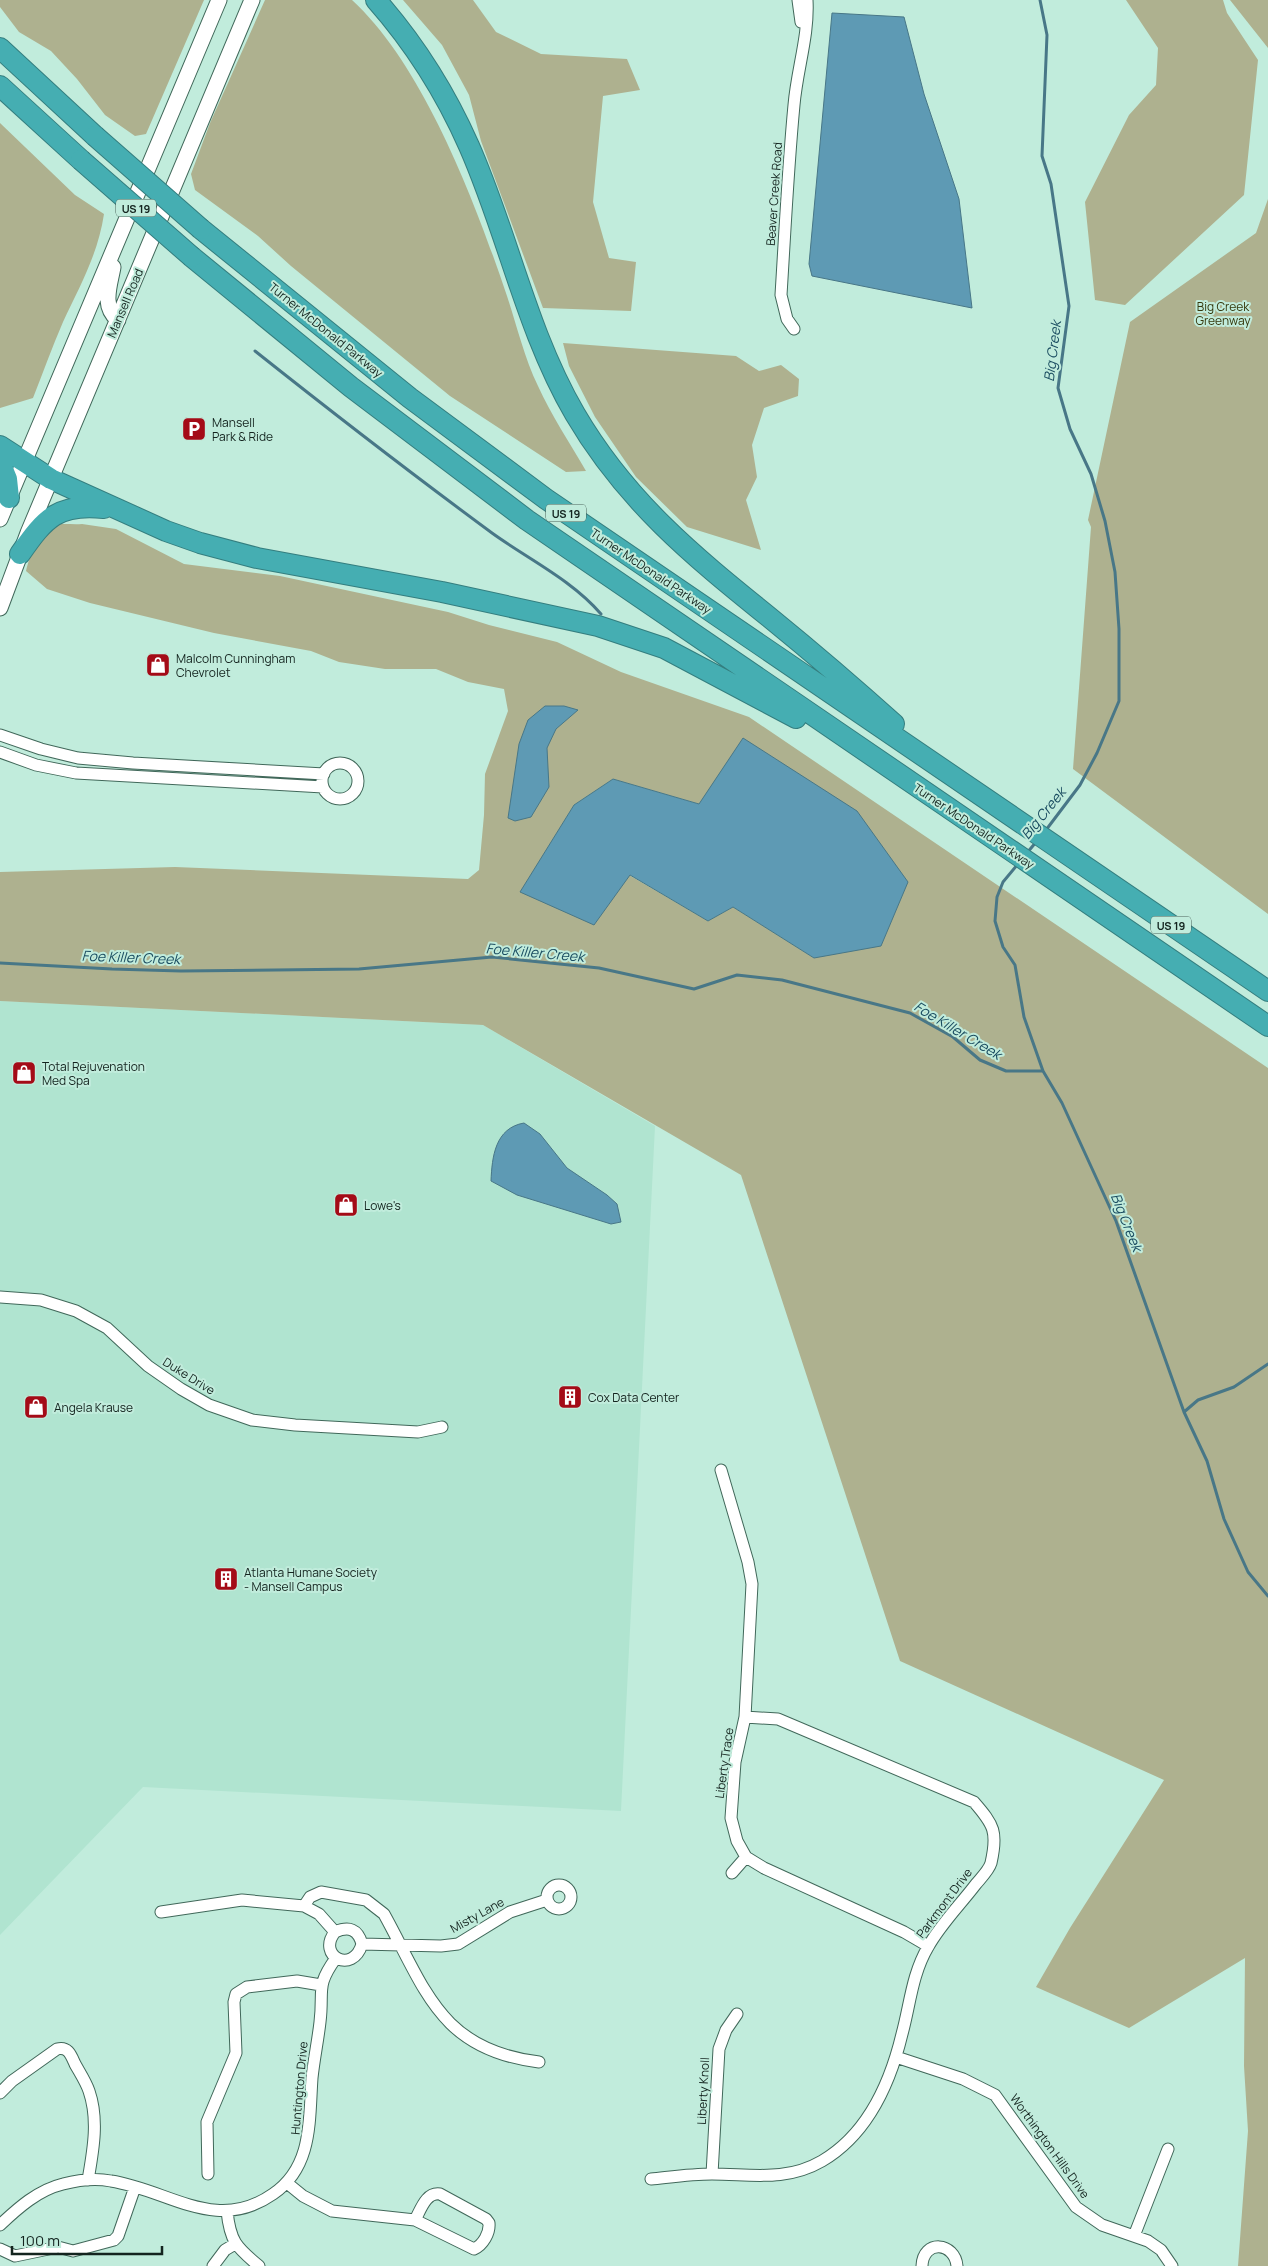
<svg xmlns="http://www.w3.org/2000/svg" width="1268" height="2266" font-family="Manrope,sans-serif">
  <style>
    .built { fill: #b0e4d0 }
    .green { fill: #aeb18f; fill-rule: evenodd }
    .water { fill: #5e9ab4; stroke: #487787 }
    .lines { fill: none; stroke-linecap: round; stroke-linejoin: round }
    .stream { stroke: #487787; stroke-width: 3 }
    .street-casing { stroke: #41685a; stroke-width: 13 }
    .secondary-casing { stroke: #41685a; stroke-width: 17 }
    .highway-casing { stroke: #347e7f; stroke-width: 22 }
    .street { stroke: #fff; stroke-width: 11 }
    .secondary { stroke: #fff; stroke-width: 15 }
    .highway { stroke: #45aeb2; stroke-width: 20 }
    .highway-bridge-casing { stroke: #347e7f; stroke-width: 22; stroke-linecap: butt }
    .highway-bridge { stroke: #45aeb2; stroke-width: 20 }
    .labels { text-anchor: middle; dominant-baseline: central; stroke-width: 4; stroke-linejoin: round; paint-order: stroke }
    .shield { fill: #c1ecdc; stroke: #486058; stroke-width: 1 }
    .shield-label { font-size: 11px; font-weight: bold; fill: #14241f }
    .street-label { font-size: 12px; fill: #14241f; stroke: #c1ecdc }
    .park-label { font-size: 12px; fill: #35370c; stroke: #c1ecdc }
    .poi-label { font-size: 12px; fill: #14241f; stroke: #c1ecdc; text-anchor: start }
    .water-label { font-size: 14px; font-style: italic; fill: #1a4c60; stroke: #c1ecdc }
  </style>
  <rect width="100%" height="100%" fill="#c1ecdc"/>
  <path class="built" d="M0,1001L483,1025L655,1126L621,1811L143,1787L0,1935Z"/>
  <path class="green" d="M0,0H204L146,134L135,136L105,115L77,79L51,51L19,32L0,7Z
    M265,0H352C424,66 476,204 507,296C517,326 524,357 538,386C551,415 570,443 586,471L566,472L450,396L291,266L258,236L195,190L191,174L210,123Z
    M403,0H473L496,32L541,54L627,59L640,90L603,96L593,202L609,258L636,262L631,311L543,308L481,141L469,95L442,45Z
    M1126,0H1223L1227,13L1258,60L1244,195L1125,305L1095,300L1085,202L1129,115L1156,85L1158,48Z
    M1230,0H1268V48Z
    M0,123L75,195L104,214C98,254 80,286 63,322C52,347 43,373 33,398L0,408Z
    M1268,199V914L1073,769L1091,527L1088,520L1130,322L1256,233Z
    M563,343L736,356L759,371L781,365L799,379L798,396L764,408L752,445L757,477L746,500L761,550L687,527L636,477L595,417L569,366Z
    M82,524L116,529L184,564L280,576L448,612L489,625L557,642L621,672L749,717L1268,1068V2266H1238L1248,2131L1244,2066L1245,1958L1129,2028L1036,1987L1070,1928L1164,1780L900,1661L741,1175L483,1025L0,1001V872L175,867L468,879L479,870L484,815L485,774L508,711L504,689L468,682L436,669H385L339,662L311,651L214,633L90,603L47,589L26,571C30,555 38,531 54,525C62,523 74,525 82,524ZM613,779L699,804L814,958L733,907L708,921L629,875L521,892L574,805Z"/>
  <path class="water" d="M832,13L904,17L924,94L959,199L972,308L812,276L809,264Z
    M545,706H564L578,710L556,729L547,748L549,787L531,817L515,821L508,818L519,744L528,720Z
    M743,738L857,811L908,882L881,946L814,958L733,907L708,921L630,875L594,925L520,892L574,805L613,779L699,804Z
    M524,1123L540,1134L567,1168L607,1195L617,1204L621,1222L611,1224L517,1195L491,1181C492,1157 495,1128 524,1123Z"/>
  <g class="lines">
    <path class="stream" d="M1040,0L1047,35L1042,156L1051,184L1069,306L1058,388L1070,429L1091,474L1105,521L1115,572L1119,629V701L1097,753L1080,785L1046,830
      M255,351C333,413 412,474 492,533C528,559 572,580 601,614
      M1026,854L1037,841
      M1018,864L1003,882L997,897L995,921L1003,947L1015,965L1024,1017L1043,1071L1062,1103L1116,1221L1184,1412L1207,1461L1224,1519L1248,1572L1268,1596
      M0,963L112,969L181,971L359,969L492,957L599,968L694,989L737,975L782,980L910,1013L953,1037L980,1060L1006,1071H1043
      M1184,1412L1198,1400L1234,1387L1268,1364"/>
    <defs>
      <path id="street" d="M798,0L801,22
        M794,329L787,319L781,295C785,231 788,168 794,105C797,69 809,36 807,0
        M0,735L41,749L78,758L133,763L324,774
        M0,752L36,765L76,773L323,787
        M322 781a18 18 0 1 1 36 0a18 18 0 1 1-36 0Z
        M0,1297L41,1300L76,1311L107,1328L148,1366L181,1389L209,1405L252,1420L295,1425L418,1432L442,1427
        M721,1470L748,1562L752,1584L745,1717L735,1762L731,1818L737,1841L746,1857L764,1868L904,1932L928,1946
        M732,1873L746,1857
        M547 1897a12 12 0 1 1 24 0a12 12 0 1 1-24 0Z
        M304,1906L310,1897L321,1892L366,1900L384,1914C426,1990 440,2050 539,2062
        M161,1912L242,1900L304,1906L319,1914L335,1932
        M335,1932C316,1956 353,1975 362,1944
        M335,1932C349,1926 358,1929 362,1944
        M362,1944L441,1946L458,1944L510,1912L547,1900
        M896,2057L963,2079L995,2095L1076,2207L1102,2225L1148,2241L1161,2250L1172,2266
        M0,2093L12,2081L57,2049C68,2046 71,2055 75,2064C80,2073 86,2082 89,2091C99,2120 93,2151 88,2180
        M208,2174L207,2122L236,2053L234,2002L236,1994L247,1987L297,1981L321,1985
        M712,2174L719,2049L726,2030L737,2014
        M651,2179C671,2177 692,2174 712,2174C751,2174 786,2182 822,2161C868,2134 890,2084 902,2034C910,2005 912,1974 928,1947C940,1925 960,1905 976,1884C981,1878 989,1870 991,1863C998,1832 994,1825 974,1802L778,1719L745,1717
        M287,2183L303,2196L332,2211L415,2220L474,2249C483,2245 490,2233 489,2223L486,2219L440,2194C426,2192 421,2209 415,2220
        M227,2211C230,2241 236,2247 259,2266
        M0,2225C18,2208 38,2190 63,2184C78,2180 96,2178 111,2181C169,2190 216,2234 273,2194C313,2167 309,2120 312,2078C314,2059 318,2040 320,2022C324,1990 315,1987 336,1958
        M1134,2236L1168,2149
        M0,2249L15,2256L58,2247L73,2251L114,2240L118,2236L135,2187
        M213,2266L225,2250L235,2244
        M922,2266C923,2239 955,2242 957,2266"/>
      <path id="secondary" d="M113,267C110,285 101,306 118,320
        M0,519L219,0
        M0,608L28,533L252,0"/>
      <path id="highway" d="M376,0C414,43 446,94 469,146C508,234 526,330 575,414C626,501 692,555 769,617C812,652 853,687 894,724
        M0,48L95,136
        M0,86L81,160
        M201,229L410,398L546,499L1268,991
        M192,257L351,387L527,520L1268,1026
        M0,446L51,479L166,531L200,543L257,558L442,592L598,626L664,648L796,718
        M0,462L7,479L9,498
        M20,554C45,518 58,503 104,508"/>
    </defs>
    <use href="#street" class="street-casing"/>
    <use href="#secondary" class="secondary-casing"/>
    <use href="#highway" class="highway-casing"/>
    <use href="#street" class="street"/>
    <use href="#secondary" class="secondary"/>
    <use href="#highway" class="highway"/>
    <defs>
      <path id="highway-bridge" d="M95,136L201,229
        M81,160L192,257"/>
    </defs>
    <use href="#highway-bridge" class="highway-bridge-casing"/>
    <use href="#highway-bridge" class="highway-bridge"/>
  </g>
  <defs>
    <symbol id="parking-square" viewBox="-11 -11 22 22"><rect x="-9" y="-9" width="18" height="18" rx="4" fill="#a40b17" stroke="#c1ecdc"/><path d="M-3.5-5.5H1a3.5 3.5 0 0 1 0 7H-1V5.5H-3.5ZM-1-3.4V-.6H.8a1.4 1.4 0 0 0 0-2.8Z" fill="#fff"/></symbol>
    <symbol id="shop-square" viewBox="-11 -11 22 22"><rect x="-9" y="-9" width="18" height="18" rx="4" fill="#a40b17" stroke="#c1ecdc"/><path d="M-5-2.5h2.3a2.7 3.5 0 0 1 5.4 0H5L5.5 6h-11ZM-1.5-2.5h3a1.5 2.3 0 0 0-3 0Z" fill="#fff"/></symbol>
    <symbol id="building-square" viewBox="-11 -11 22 22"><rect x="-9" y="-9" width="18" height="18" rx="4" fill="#a40b17" stroke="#c1ecdc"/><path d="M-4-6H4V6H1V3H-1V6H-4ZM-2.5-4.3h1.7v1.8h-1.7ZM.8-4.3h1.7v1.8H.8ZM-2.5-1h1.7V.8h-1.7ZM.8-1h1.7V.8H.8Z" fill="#fff"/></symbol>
  </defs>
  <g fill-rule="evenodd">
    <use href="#parking-square" x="180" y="415" width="28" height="28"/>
    <use href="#shop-square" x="144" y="651" width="28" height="28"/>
    <use href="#shop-square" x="10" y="1059" width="28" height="28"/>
    <use href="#shop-square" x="332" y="1191" width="28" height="28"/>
    <use href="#building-square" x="556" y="1383" width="28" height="28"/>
    <use href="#shop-square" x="22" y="1393" width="28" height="28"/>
    <use href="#building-square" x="212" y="1565" width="28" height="28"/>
  </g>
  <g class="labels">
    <g class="shield">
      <rect x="116" y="199.5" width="40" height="17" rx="4"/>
      <rect x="546" y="504.5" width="40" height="17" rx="4"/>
      <rect x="1151" y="916.5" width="40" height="17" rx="4"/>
    </g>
    <g class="shield-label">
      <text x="136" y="208">US 19</text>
      <text x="566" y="513">US 19</text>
      <text x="1171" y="925">US 19</text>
    </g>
    <g class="street-label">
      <text transform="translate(774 194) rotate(-86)">Beaver Creek Road</text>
      <text transform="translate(125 303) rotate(-67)">Mansell Road</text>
      <text transform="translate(326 330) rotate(39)">Turner McDonald Parkway</text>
      <text transform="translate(651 571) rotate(34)">Turner McDonald Parkway</text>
      <text transform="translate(974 826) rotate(34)">Turner McDonald Parkway</text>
      <text transform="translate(189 1376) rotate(32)">Duke Drive</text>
      <text transform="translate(724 1763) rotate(-82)">Liberty Trace</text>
      <text transform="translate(944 1903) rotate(-53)">Parkmont Drive</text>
      <text transform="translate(477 1915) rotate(-29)">Misty Lane</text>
      <text transform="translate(299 2088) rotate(-85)">Huntington Drive</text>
      <text transform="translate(703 2091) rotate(-87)">Liberty Knoll</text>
      <text transform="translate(1050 2146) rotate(54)">Worthington Hills Drive</text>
    </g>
    <g class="park-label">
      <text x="1223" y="306">Big Creek<tspan x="1223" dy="14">Greenway</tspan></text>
    </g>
    <g class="poi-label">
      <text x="212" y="422">Mansell<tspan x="212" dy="14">Park &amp; Ride</tspan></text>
      <text x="176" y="658">Malcolm Cunningham<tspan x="176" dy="14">Chevrolet</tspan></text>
      <text x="42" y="1066">Total Rejuvenation<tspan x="42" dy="14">Med Spa</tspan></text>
      <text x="364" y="1205">Lowe's</text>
      <text x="588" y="1397">Cox Data Center</text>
      <text x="54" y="1407">Angela Krause</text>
      <text x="244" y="1572">Atlanta Humane Society<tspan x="244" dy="14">- Mansell Campus</tspan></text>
    </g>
    <g class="water-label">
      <text transform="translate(1052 351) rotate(-83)">Big Creek</text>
      <text transform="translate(1043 813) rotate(-51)">Big Creek</text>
      <text transform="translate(535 952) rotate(5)">Foe Killer Creek</text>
      <text transform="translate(131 957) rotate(2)">Foe Killer Creek</text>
      <text transform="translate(958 1030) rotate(31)">Foe Killer Creek</text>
      <text transform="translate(1127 1222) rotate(68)">Big Creek</text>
    </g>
  </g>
  <path d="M12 2246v8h150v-8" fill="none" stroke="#14241f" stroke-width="2.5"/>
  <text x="20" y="2246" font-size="15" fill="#14241f" stroke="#c1ecdc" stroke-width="4" paint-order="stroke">100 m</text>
</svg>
